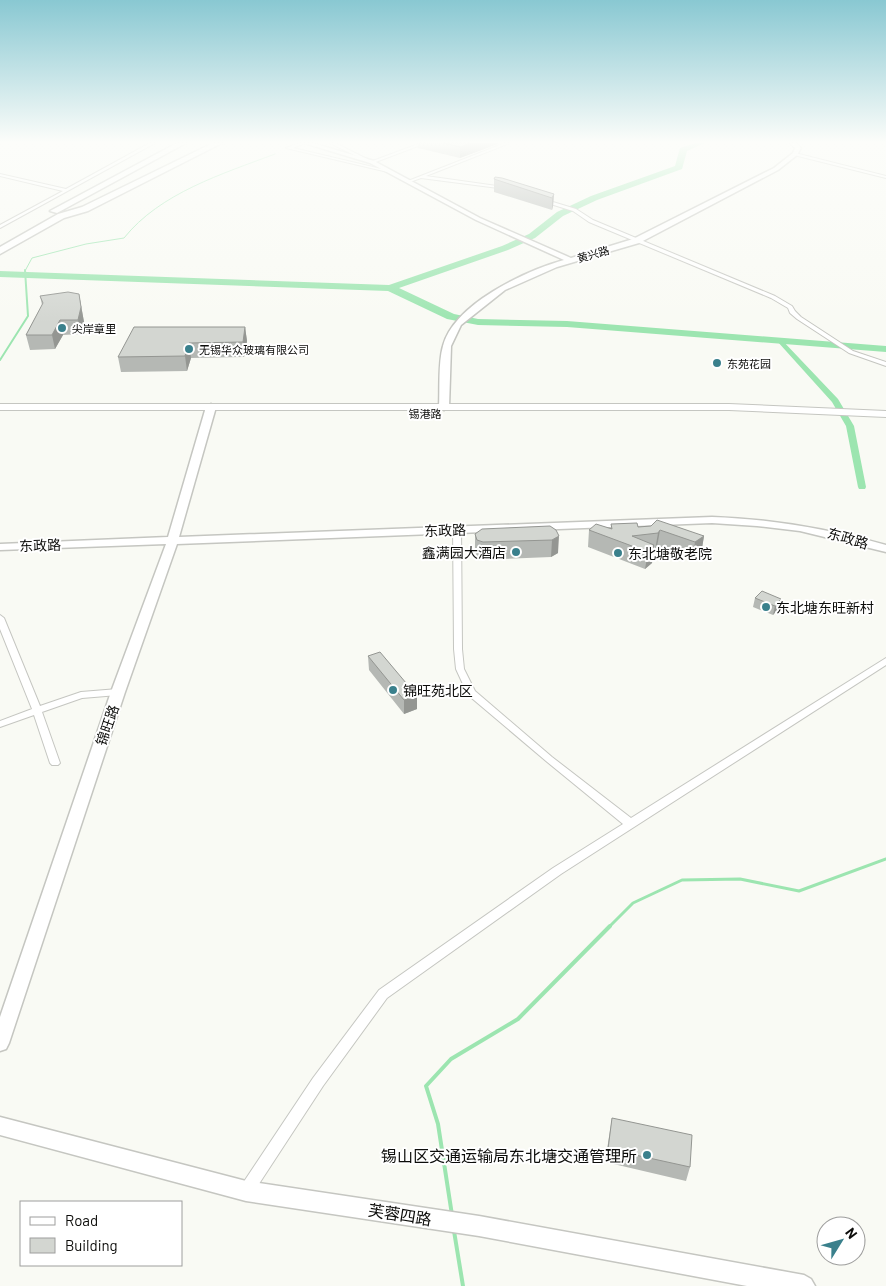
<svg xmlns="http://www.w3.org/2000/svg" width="886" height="1286" font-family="Barlow,'Noto Sans SC',sans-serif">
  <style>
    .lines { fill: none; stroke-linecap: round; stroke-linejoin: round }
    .stream-far3 { stroke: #9ce5b0; stroke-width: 1 }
    .stream-far2 { stroke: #9ce5b0; stroke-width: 2 }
    .stream-far1 { stroke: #9ce5b0; stroke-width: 3 }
    .stream { stroke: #9ce5b0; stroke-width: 4 }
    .canal { fill: #9ce5b0; fill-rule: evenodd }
    .river { fill: #9ce5b0; fill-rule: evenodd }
    .street-casing { stroke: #c5c6c1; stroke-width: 2 }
    .secondary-casing { stroke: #c5c6c1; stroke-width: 3 }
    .primary-casing { stroke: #c5c6c1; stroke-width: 2 }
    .highway-casing { stroke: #c5c6c1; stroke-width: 3 }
    .street { fill: #fff; fill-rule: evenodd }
    .secondary { fill: #fff; fill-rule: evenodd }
    .primary { fill: #fff; fill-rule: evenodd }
    .highway { fill: #fff; fill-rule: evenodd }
    .wall { fill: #b5b8b4 }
    .shaded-wall { fill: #949692 }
    .building { fill: #d3d6d1; stroke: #949692 }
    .poi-dot { fill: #3a808c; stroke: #fff; stroke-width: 2 }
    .labels { text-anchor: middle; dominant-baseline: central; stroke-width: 4; stroke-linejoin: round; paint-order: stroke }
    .far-street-label { font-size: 11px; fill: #0c0c0a; stroke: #fff }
    .far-poi-label { font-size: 11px; fill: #0c0c0a; stroke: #fff; text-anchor: start }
    .street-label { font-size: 14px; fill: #0c0c0a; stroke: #fff }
    .poi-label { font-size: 14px; fill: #0c0c0a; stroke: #fff; text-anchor: start }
    .near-poi-label { font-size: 16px; fill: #0c0c0a; stroke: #fff; text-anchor: end }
    .near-street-label { font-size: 16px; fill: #0c0c0a; stroke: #fff }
  </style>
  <rect width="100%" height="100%" fill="#f9faf4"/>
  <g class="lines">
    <path class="stream-far3" d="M25,271L32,258L86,244L124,238C160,193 222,174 275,154"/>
    <path class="stream-far2" d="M0,360L28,316L25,270"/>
    <path class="stream-far1" d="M608,928L633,903L682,880L740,879L799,891L886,859"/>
    <path class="stream" d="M452,1215L438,1124L426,1086L451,1059L518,1019L610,926
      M454,1231L463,1286"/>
    <path class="canal" d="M779,338L781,339L838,399L854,426L866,487L865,489H859L858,487L846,426L832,402L777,341L776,340Z"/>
    <path class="river" d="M695,143H705L687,151L682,169L597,200L563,216L535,238L508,250L399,288L454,314L478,319L567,321L886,346V352L567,327L478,325L447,319L388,291L0,277V271L389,285L502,246L529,234L557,212L591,196L675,166L680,148Z"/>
    <defs>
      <path id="street" d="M150,143H155L0,228V225L63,191L0,176V174L66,189Z
        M300,143H305L293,148L394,172L392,173L286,148Z
        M330,143H335L367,159L364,160Z
        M421,143H426L373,163L370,162Z
        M505,143H510L426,176L504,187L506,189L421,178L410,182L408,181Z
        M795,153L886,176V178L794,155Z
        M543,199L576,209L593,220L775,296L792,306L795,311L801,317L853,351L886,362V366L849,353L797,319L790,313L788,308L771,298L589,222L573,211L541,201V200Z
        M454,523H460L461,525L462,649L464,669L475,691L552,757L631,818L886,658V665L561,874L387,998L323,1086L251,1196L246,1198L241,1196L239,1191L241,1186L313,1078L379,990L553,868L623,824L546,761L468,695L456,669L454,649L453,525Z
        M0,615L4,618L40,706L81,692L118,689L123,692L118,695L82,698L42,712L60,763L58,765H52L50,763L34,715L0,727V721L32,709L0,629Z"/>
      <path id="secondary" d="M304,143H312L374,161L480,218L571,258L633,239L774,168L793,153L795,148L790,143H796L801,148L797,155L778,170L639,243L557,267L505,290L461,325L451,346L449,407L444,410L439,407C440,389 438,363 443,346C454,304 525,271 564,260L476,220L370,163Z
        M211,404L216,407L179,537L712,517C772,519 829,529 886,545V552L800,531L757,526L712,523L177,544L125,692L9,1043L6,1049L0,1051V1017L111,692L166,544L0,550V544L168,537L206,407Z
        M0,1117L246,1181L479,1216L804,1275L811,1279L815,1286H747L479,1236L246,1201L0,1135Z"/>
      <path id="primary" d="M0,404H729L886,411V417L729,410H0Z"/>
      <path id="highway" d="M177,143H186L57,213L50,211Z
        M213,143H222L88,211L64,218L0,254V247L58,214L82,207Z"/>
    </defs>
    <use href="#street" class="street-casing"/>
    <use href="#secondary" class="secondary-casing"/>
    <use href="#primary" class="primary-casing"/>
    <use href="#highway" class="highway-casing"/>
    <use href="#street" class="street"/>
    <use href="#secondary" class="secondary"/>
    <use href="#primary" class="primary"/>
    <use href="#highway" class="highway"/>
  </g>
  <path class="wall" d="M418,143H500L460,158L418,148Z
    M494,179L554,194L553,206L552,210L494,192Z
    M79,294L84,322L81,334L63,335L55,349L30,350L26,335L42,305L40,296Z
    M245,327L247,341L244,357L191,358L187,371L121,372L118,357Z
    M611,524L704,536L701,554L692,560L657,547L655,550L654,551L652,563L645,569L588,547L589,530L611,529Z
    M556,530L558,553L551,557L482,560L477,557L475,551V534Z
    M755,598L781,599L779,608L773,615L753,607Z
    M368,656L417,696V709L404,714L369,670Z
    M612,1118L690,1167L686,1181L605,1162Z"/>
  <path class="shaded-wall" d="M470,143H500L460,158V147Z
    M554,194L553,206L552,210V198Z
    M79,294L84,322L81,334L78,320Z
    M60,320L63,335L55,349L52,335Z
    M245,327L247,341L244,357L243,342Z
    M189,343L191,358L187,371L185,356Z
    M660,530L657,547L655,550L658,533Z
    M559,536L558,553L551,557L552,540Z
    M704,536L701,554L692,560L695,542Z
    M654,545L652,563L645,569L648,552Z
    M781,599L779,608L773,615L775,606Z
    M417,696V709L404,714V700Z"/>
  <path class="building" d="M443,143H470L460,147Z
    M495,177L502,178L554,194L552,198L494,179Z
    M68,292L79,294L81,307L78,320H60L52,335H26L43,303L40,296Z
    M134,327H245L243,342L189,343L185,356L118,357Z
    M657,520L704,536L695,542L660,530L658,533L632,536L654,545L648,552L589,530L596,524L612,529L611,524L637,523L638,527L651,526Z
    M550,526L556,530L559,536L552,540L483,542L477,540L475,534L482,529Z
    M762,591L781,599L775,606L755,598Z
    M380,652L417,696L404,700L368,656Z
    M612,1118L692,1135L690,1167L608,1149Z"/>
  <linearGradient id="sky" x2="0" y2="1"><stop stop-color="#89c8d2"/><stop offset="0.44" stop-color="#fcfdfa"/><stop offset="1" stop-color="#fcfdfa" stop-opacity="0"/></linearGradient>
  <rect width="886" height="323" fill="url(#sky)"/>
  <g class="poi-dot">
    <circle cx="62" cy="328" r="5"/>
    <circle cx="189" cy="349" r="5"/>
    <circle cx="717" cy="363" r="5"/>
    <circle cx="516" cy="552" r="5"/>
    <circle cx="618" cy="553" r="5"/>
    <circle cx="766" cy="607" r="5"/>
    <circle cx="393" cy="690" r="5"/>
    <circle cx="647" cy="1155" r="5"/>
  </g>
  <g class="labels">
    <g class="far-street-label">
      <text transform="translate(593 254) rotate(-16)">黄兴路</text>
      <text x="425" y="413">锡港路</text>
    </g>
    <g class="far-poi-label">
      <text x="72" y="328">尖岸章里</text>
      <text x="199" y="349">无锡华众玻璃有限公司</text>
      <text x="727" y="363">东苑花园</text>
    </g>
    <g class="street-label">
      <text transform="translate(445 530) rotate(-2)">东政路</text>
      <text transform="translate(848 538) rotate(16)">东政路</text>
      <text transform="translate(40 545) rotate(-2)">东政路</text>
      <text transform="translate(107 725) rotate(-71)">锦旺路</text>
    </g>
    <g class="poi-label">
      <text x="506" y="552" text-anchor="end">鑫满园大酒店</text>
      <text x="628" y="553">东北塘敬老院</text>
      <text x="776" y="607">东北塘东旺新村</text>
      <text x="403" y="690">锦旺苑北区</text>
    </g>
    <g class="near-poi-label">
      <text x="637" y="1155">锡山区交通运输局东北塘交通管理所</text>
    </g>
    <g class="near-street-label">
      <text transform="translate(400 1214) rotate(9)">芙蓉四路</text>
    </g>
  </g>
  <rect x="20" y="1201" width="162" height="65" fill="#ffffff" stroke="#9e9e9d"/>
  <rect x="30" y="1217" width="25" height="8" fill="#ffffff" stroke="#9e9e9d"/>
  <text x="65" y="1226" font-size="15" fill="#0c0c0a">Road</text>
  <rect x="30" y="1238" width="25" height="15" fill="#d3d6d1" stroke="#9e9e9d"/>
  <text x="65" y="1251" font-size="15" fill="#0c0c0a">Building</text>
  <g transform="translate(841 1241) rotate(53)"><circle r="24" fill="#ffffff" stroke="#9e9e9d"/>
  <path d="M0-4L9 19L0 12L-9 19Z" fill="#3a808c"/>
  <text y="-8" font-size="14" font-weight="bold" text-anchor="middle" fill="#0c0c0a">N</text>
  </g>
</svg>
